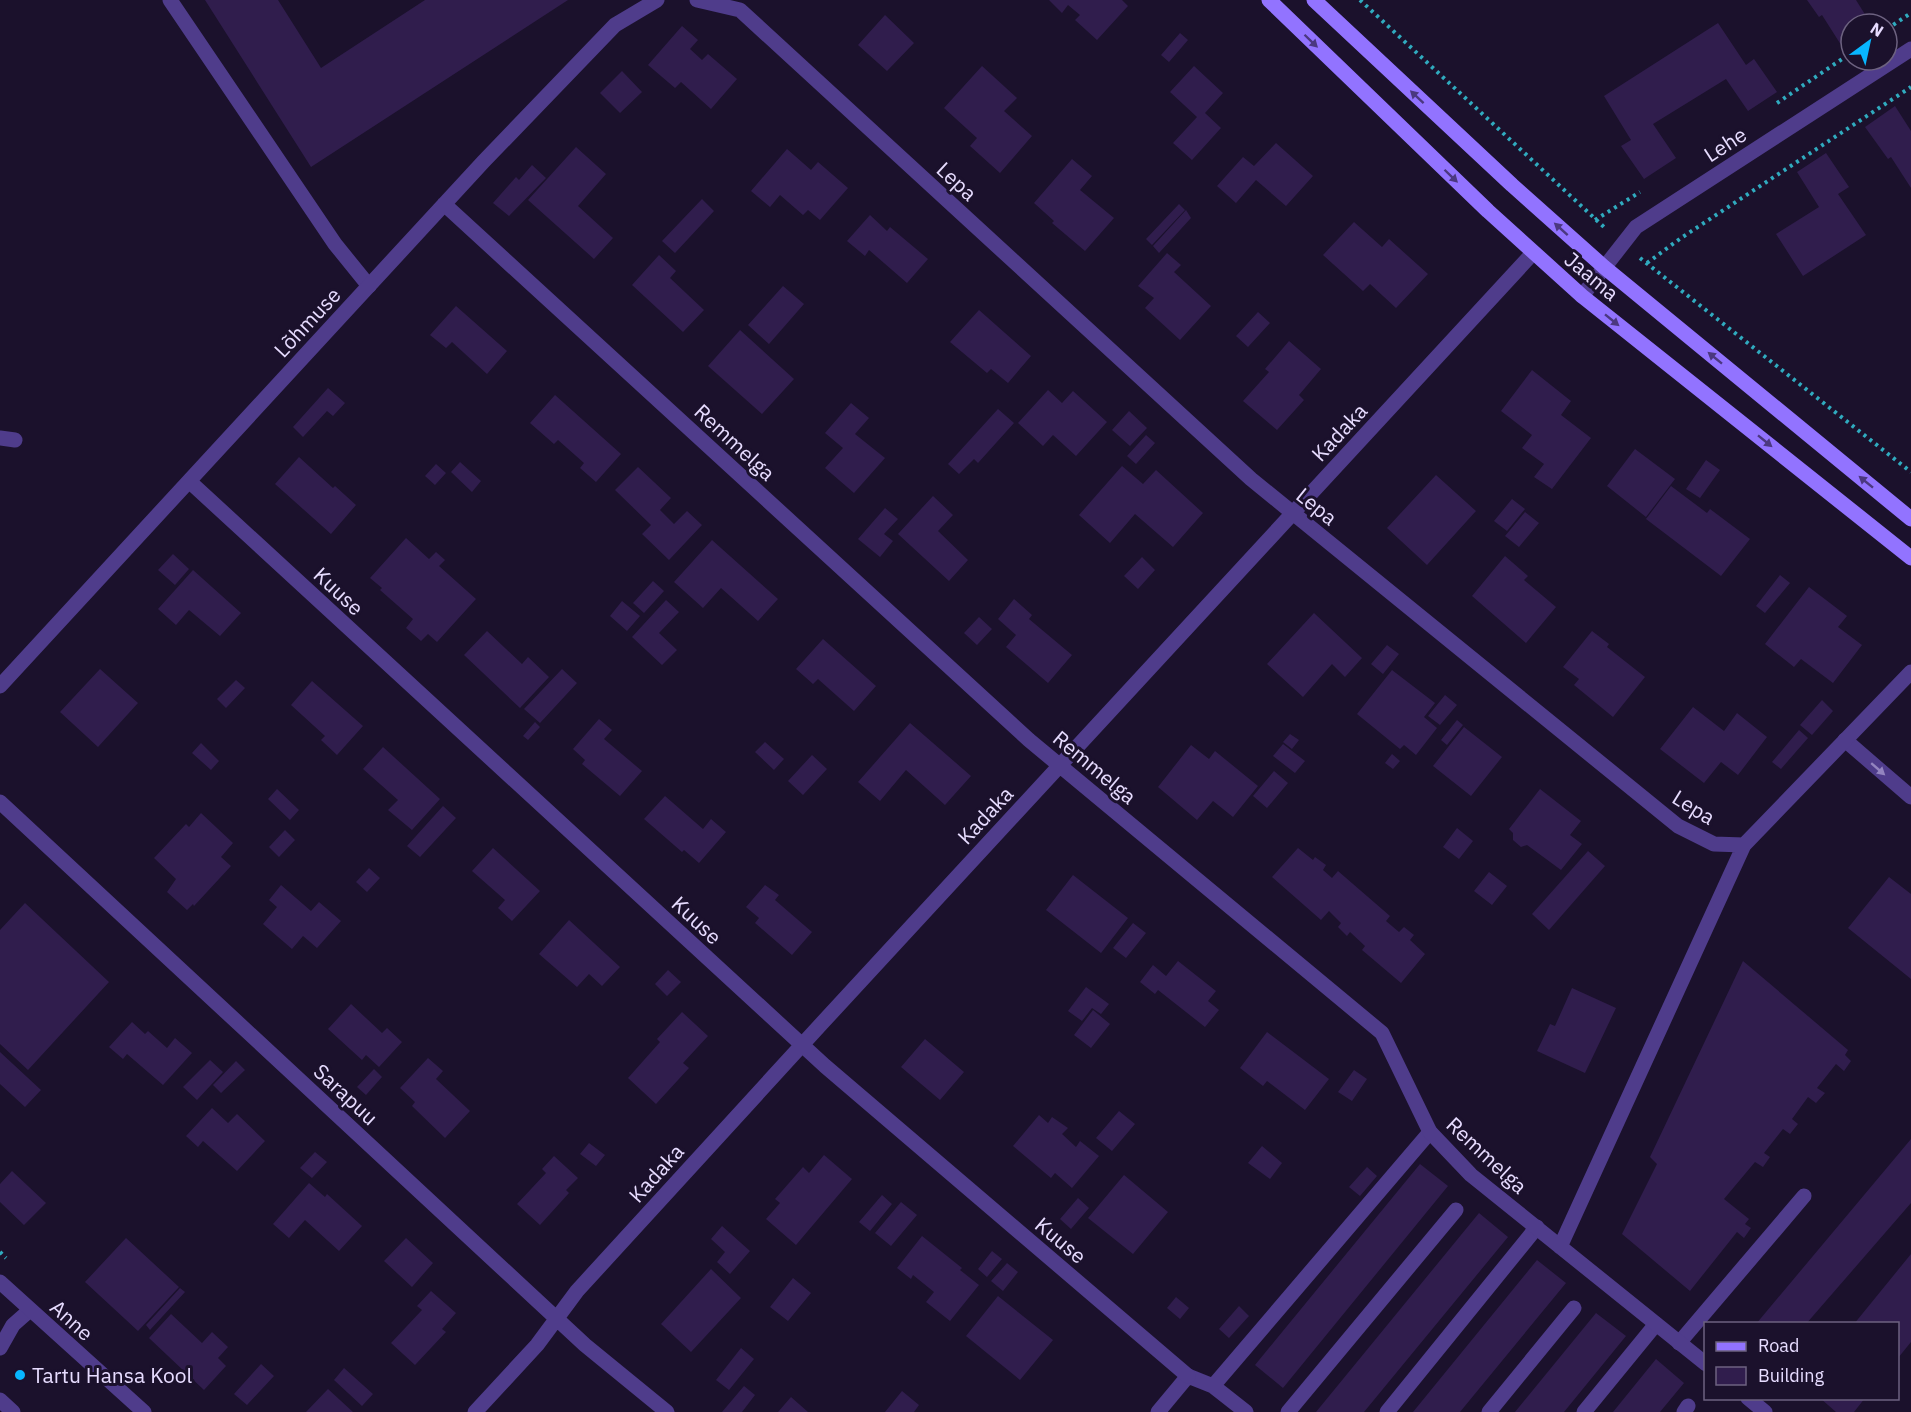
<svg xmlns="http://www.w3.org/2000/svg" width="1911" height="1412" font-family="'IBM Plex Sans',sans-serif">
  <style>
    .building { fill: #301d4d }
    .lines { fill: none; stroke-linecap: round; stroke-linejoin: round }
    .path { stroke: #30abbf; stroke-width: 4; stroke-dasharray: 3 4.5; stroke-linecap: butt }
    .service { stroke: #4f3c8b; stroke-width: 15 }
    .minor { stroke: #4f3c8b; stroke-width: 15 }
    .secondary { stroke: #9273ff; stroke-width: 15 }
    .oneway { fill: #4b3880 }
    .oneway2 { fill: #9384bf }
    .poi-dot { fill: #08b6ff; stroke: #1b112c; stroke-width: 2 }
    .labels { text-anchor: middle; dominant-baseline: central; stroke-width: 6; stroke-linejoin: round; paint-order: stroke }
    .street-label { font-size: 21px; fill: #e7dcff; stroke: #1b112c }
    .poi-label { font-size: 21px; fill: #e7dcff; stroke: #1b112c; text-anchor: start }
  </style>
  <rect width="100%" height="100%" fill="#1b112c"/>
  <path class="building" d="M205,0H278L321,68L425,0H568L311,167Z
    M1049,0H1122L1128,6L1097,40L1075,20L1080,15L1068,5L1062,13Z
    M1807,0H1856L1871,24H1851V42L1843,48L1822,15L1819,17Z
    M885,15L914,43L887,71L858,45Z
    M1718,23L1746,65L1754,59L1777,92L1748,111L1726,79L1653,124L1676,158L1644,179L1621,146L1631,140L1604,96Z
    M682,26L698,40L690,49L702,60L708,54L737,79L711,109L681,82L675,88L648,65Z
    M1180,33L1188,40L1169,62L1161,55Z
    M982,66L1017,98L1004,111L1032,136L1000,173L970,146L977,138L944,108Z
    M1194,66L1223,93L1205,113L1221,128L1192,160L1173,143L1197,117L1170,92Z
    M622,71L642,92L620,113L600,93Z
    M1895,106L1911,131V188L1891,157L1888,159L1865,127Z
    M1276,143L1313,176L1286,206L1256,180L1236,203L1217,186L1243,157L1254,166Z
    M576,147L606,174L578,206L613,238L594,259L528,200Z
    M787,149L811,170L818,162L848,188L820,220L808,210L803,215L780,195L770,207L751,191Z
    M1826,153L1849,187L1838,194L1866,235L1803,276L1776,234L1819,207L1797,172Z
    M1072,159L1092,176L1080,190L1114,218L1085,251L1052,223L1054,221L1034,203Z
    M532,165L546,178L509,216L493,203L516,177L519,180Z
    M702,199L714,211L675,253L662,241Z
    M1179,204L1185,210L1152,245L1146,239Z
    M1186,210L1191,218L1159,253L1153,246Z
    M870,215L887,231L890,227L928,259L907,283L869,250L865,256L847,241Z
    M1354,222L1382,247L1389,239L1428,274L1396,308L1370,284L1363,291L1323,255Z
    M1167,253L1181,265L1174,272L1211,306L1180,340L1145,308L1154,298L1138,286Z
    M659,255L676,271L670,278L704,310L683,332L632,285Z
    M783,286L804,304L769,344L748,325Z
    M456,306L507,351L487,374L452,342L446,348L430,335Z
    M979,310L1031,356L1008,383L991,369L987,373L950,342Z
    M1258,312L1270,323L1248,347L1236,336Z
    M740,330L794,379L762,414L708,366Z
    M1289,341L1321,369L1299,395L1304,400L1277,430L1243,401L1269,372L1265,369Z
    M1532,370L1571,401L1561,415L1591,438L1552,489L1534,477L1544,464L1522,448L1532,435L1501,411Z
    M328,388L345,403L333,416L327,411L303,437L293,427Z
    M1048,390L1062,403L1073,391L1107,422L1076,456L1053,435L1043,446L1018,423Z
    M555,395L621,454L596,482L580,468L584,463L558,440L554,444L530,423Z
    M851,403L869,418L855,434L885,458L854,493L825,468L843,448L825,433Z
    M998,409L1014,423L978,463L974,459L959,474L948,464Z
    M1129,411L1147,428L1130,446L1112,430Z
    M1146,435L1155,443L1136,464L1127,456Z
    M1635,449L1675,479L1646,517L1607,486Z
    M299,457L333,488L335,486L356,505L331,534L275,484Z
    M1706,460L1720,470L1700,498L1686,489Z
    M460,462L481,481L472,492L451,472Z
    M436,464L446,473L435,485L425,476Z
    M1122,466L1143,484L1156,470L1203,513L1173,547L1135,514L1110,543L1079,515Z
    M638,467L671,498L660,510L674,524L687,511L702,525L669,560L642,534L651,525L615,490Z
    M1436,475L1476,511L1427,565L1387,528Z
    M1671,486L1707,513L1710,509L1750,539L1721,576L1646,519Z
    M933,496L953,515L938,531L968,560L949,581L898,534Z
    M1512,499L1525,509L1507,531L1494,521Z
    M885,508L898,519L884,534L893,541L880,557L858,539Z
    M1525,512L1539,523L1519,547L1505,536Z
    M406,538L429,559L436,552L445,560L439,566L476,599L437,642L428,634L421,641L406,628L413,619L380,590L382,588L370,578Z
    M712,540L778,599L758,621L721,588L703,608L674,582Z
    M173,554L189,569L175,585L158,570Z
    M1505,556L1528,576L1524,580L1556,607L1526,643L1472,596Z
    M1142,557L1155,570L1138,589L1124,576Z
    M193,570L241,613L220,636L189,610L176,625L158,609Z
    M1780,575L1790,583L1765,613L1756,606Z
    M653,581L664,591L644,613L633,603Z
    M1809,587L1847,616L1838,627L1862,645L1833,683L1801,659L1794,667L1765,644Z
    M1014,599L1032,615L1029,619L1072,655L1048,683L1006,647L1016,635L998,619Z
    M666,600L679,612L659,633L677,650L662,665L632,637Z
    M622,601L640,616L627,631L610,616Z
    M1314,613L1362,658L1345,677L1332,664L1303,697L1267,664Z
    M979,617L992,629L977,645L964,633Z
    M487,631L522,664L528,657L549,677L520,708L464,655Z
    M1592,631L1609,644L1607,647L1645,677L1613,717L1574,685L1579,679L1563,667Z
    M823,639L876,686L854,711L818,679L813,684L796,669Z
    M1387,645L1399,654L1383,674L1371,664Z
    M100,669L138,703L98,747L60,712Z
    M562,669L577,683L540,723L524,709Z
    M1392,670L1435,703L1424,717L1437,728L1416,755L1404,745L1400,749L1357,714Z
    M236,680L245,688L226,708L217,699Z
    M312,681L363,726L337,755L321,740L325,736L291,705Z
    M1445,695L1457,705L1440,725L1428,716Z
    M1822,700L1833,711L1812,735L1800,725Z
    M1693,707L1724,731L1737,713L1767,737L1738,775L1721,762L1704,783L1660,749Z
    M599,719L612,730L604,739L642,771L620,796L582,764L585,760L573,749Z
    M1457,720L1463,725L1447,745L1441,740Z
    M535,722L540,727L528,740L523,736Z
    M910,723L971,776L945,805L906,770L880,801L858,782Z
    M1464,727L1502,757L1471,796L1433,766Z
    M1799,730L1808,738L1781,769L1772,762Z
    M1290,734L1299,740L1292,749L1283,742Z
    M765,742L784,759L774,770L755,752Z
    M201,743L219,761L211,770L192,753Z
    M1283,744L1305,761L1295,773L1273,756Z
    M1191,745L1209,759L1215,751L1258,786L1233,817L1213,801L1197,820L1158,787Z
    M383,747L440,799L412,830L388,810L398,800L363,769Z
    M1392,754L1400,761L1393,769L1385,763Z
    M812,755L827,769L803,795L788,781Z
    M1274,771L1288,783L1267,808L1253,796Z
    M277,789L299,810L290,820L268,799Z
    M1540,789L1581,821L1570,835L1582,844L1561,870L1527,845L1521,847L1513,840V833L1509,829Z
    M665,796L703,829L711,819L726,832L699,863L684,850L682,852L644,819Z
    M443,806L456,818L420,857L407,846Z
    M201,813L233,843L221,857L231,866L194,906L193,904L187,910L167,892L176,879L154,858L186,824L189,827Z
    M1457,828L1473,841L1459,859L1443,847Z
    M285,830L295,840L279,857L269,847Z
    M493,848L540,891L512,921L498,908L505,900L472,871Z
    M1298,848L1313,860L1315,857L1326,865L1323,870L1332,878L1338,871L1390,916L1386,921L1399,932L1404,927L1414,935L1410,940L1425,954L1401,983L1362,950L1365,946L1350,932L1347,936L1338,927L1341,923L1329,911L1321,920L1272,877Z
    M1588,851L1605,866L1549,930L1532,914Z
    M369,868L380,878L367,892L356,882Z
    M1489,872L1507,886L1492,905L1474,891Z
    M1073,875L1128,918L1101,953L1046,910Z
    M1889,877L1911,894V979L1848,928Z
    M281,885L311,911L319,902L341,921L317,948L303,936L292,949L263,924L277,907L269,900Z
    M765,885L779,895L775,900L812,932L792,955L755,923L759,918L746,907Z
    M25,903L109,982L28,1070L0,1044V930Z
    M569,920L620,967L602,986L589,974L577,987L539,954Z
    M1133,923L1146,933L1126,958L1113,948Z
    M1178,961L1216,991L1208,1001L1219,1010L1205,1027L1158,990L1155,994L1140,982L1153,965L1166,976Z
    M1743,961L1848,1050L1845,1055L1851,1061L1844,1071L1836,1064L1817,1088L1825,1093L1816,1103L1808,1097L1792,1119L1798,1124L1790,1134L1783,1129L1764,1153L1770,1157L1763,1167L1755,1162L1724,1199L1749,1219L1745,1224L1751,1228L1744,1238L1737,1232L1690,1291L1622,1234L1657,1164L1650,1157Z
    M668,970L681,982L667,996L655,984Z
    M1086,987L1109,1004L1101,1014L1092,1008L1082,1021L1068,1011Z
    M1572,988L1616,1008L1585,1073L1537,1051L1550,1024L1555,1026Z
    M351,1004L382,1033L387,1028L402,1042L379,1067L366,1055L362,1060L328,1029Z
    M1093,1010L1110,1024L1091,1048L1074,1035Z
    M682,1012L708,1036L683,1063L689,1068L656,1104L628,1078L660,1042L657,1039Z
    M132,1022L145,1034L148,1031L167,1048L175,1038L192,1053L163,1085L127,1054L123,1059L109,1047Z
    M1267,1032L1329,1079L1305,1110L1267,1081L1263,1086L1240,1068Z
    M925,1039L964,1072L940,1100L901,1067Z
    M0,1052L41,1090L25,1107L0,1084Z
    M428,1058L443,1071L436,1079L470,1111L445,1138L412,1106L415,1102L400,1088Z
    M210,1060L223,1072L197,1100L183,1087Z
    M236,1061L245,1070L221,1093L213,1085Z
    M374,1069L382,1077L366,1095L357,1087Z
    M1354,1070L1367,1079L1352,1101L1338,1092Z
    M212,1108L228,1123L237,1114L265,1141L237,1171L203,1141L198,1147L186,1136Z
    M1119,1111L1135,1124L1112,1151L1096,1138Z
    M1039,1115L1048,1123L1052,1117L1068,1128L1062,1134L1076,1147L1080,1141L1099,1156L1072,1188L1055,1173L1051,1178L1013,1146Z
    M1911,1139V1203L1806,1324H1756Z
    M589,1143L605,1155L596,1166L580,1154Z
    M1262,1146L1282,1163L1270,1179L1248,1163Z
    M315,1152L327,1162L312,1178L300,1168Z
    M824,1155L852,1179L796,1245L766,1219L780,1203L775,1199L803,1167L809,1173Z
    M554,1156L578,1178L566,1190L569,1193L540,1225L517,1204L546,1173L542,1169Z
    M1420,1164L1448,1186L1283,1388L1255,1365Z
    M1367,1167L1377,1176L1360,1196L1349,1187Z
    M12,1171L46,1203L24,1225L0,1202V1184Z
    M1124,1175L1168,1212L1133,1254L1088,1218Z
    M309,1183L325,1197L327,1194L362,1226L339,1251L305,1220L289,1238L273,1224Z
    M882,1195L892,1204L870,1231L859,1222Z
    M1078,1198L1089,1208L1071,1229L1060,1219Z
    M901,1202L917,1215L891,1246L875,1233Z
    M1479,1213L1508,1237L1364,1412H1316Z
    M722,1226L750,1251L730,1274L717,1262L725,1252L711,1239Z
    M922,1236L962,1268L960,1270L979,1285L950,1321L926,1302L934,1292L913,1275L911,1279L897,1268Z
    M126,1238L179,1287L138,1331L85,1282Z
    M406,1238L433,1263L412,1287L384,1261Z
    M992,1251L1002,1259L987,1277L978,1269Z
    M1911,1254V1342L1898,1358V1324H1854Z
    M1537,1260L1566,1283L1460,1412H1413Z
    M1007,1263L1018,1272L1003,1291L991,1281Z
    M711,1269L741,1298L691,1352L661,1324Z
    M793,1278L811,1293L788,1321L770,1307Z
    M180,1288L185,1292L150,1330L146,1325Z
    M431,1291L456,1313L442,1329L446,1332L415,1365L391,1343L422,1310L417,1306Z
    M998,1296L1053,1340L1020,1380L966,1336Z
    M1176,1297L1189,1308L1180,1319L1167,1308Z
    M1239,1306L1249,1316L1229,1338L1219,1329Z
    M1596,1313L1626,1336L1564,1412H1515Z
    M171,1314L202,1343L212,1332L228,1347L218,1358L226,1366L204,1390L149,1338Z
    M741,1348L754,1359L729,1390L716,1380Z
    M1656,1359L1684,1383L1660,1412H1613Z
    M261,1364L274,1376L247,1405L234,1394Z
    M344,1368L373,1394L362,1406L334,1380Z
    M744,1386L755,1395L742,1412H722Z
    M328,1389L353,1412H306Z
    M902,1391L919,1405L914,1412H885Z
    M791,1397L808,1412H778Z
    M1820,1398H1865L1854,1412H1836Z"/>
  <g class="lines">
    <path class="path" d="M1360,0L1605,228
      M1887,29L1911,13
      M1777,103L1851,53
      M1595,220L1640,192
      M1640,258L1911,472
      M1647,263L1681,238L1911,87
      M0,1252L6,1258"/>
    <path class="service" d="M170,0L335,244L369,286
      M0,438L15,440
      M1845,740L1911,797
      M1679,1343L1804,1196
      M0,1348L13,1325L30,1310
      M1213,1386L1430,1132
      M0,1400L13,1412
      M1158,1412L1188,1376L1213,1386L1246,1412
      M1288,1412L1456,1210
      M1387,1412L1537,1227
      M1489,1412L1574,1308
      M1584,1412L1656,1324
      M1684,1412L1688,1406"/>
    <path class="minor" d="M697,0L740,10L1251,479L1678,826L1714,844L1744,845L1911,672
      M444,204L1029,740L1382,1033L1430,1132L1471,1175L1706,1364
      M1582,296L1636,227L1911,49
      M189,481L825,1066L1188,1376
      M0,686L484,161L615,25L657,0
      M0,802L585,1345L667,1412
      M1560,1247L1744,845
      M0,1282L144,1412
      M1748,1398L1765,1412
      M475,1412L537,1345L577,1291L823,1022L1533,253"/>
    <path class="secondary" d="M1269,0L1488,211L1582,296L1911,558
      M1314,0L1512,185L1604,267L1911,519"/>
  </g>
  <defs><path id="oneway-solid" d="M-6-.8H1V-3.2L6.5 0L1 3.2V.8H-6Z" transform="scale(1.5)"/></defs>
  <g class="oneway">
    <use href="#oneway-solid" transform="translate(1311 41) rotate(44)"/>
    <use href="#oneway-solid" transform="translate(1417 97) rotate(-137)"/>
    <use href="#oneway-solid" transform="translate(1451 176) rotate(44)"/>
    <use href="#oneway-solid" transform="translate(1561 229) rotate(-138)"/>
    <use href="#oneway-solid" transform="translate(1612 320) rotate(39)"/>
    <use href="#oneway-solid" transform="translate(1715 358) rotate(-141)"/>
    <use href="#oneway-solid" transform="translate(1765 441) rotate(39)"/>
    <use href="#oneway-solid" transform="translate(1866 482) rotate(-141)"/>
  </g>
  <use class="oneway2" href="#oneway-solid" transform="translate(1878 769) rotate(41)"/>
  <circle class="poi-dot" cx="20" cy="1375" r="6"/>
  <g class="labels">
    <g class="street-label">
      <text transform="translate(1725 144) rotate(-33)">Lehe</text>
      <text transform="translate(957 181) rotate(43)">Lepa</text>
      <text transform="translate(1592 276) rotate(40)">Jaama</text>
      <text transform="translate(307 322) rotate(-47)">Lõhmuse</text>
      <text transform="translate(1339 432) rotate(-47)">Kadaka</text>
      <text transform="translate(735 442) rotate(43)">Remmelga</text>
      <text transform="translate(1317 506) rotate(39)">Lepa</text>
      <text transform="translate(339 591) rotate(43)">Kuuse</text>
      <text transform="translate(1095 767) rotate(40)">Remmelga</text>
      <text transform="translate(1694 807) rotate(32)">Lepa</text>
      <text transform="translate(985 815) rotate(-47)">Kadaka</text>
      <text transform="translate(697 920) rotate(43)">Kuuse</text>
      <text transform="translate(346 1094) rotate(43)">Sarapuu</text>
      <text transform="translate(1487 1155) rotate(43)">Remmelga</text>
      <text transform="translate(656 1173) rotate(-48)">Kadaka</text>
      <text transform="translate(1061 1240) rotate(40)">Kuuse</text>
      <text transform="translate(72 1320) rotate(42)">Anne</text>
    </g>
    <g class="poi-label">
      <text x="32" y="1375">Tartu Hansa Kool</text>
    </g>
  </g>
  <rect x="1704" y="1322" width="195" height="78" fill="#1b112c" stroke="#6d6280" stroke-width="1.5"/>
  <rect x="1716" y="1342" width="30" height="9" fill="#9273ff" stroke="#6d6280" stroke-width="1.5"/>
  <text x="1758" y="1352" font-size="18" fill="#e7dcff">Road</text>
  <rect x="1716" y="1367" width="30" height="18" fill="#301d4d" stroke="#6d6280" stroke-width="1.5"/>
  <text x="1758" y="1382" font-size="18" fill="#e7dcff">Building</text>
  <g transform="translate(1869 42) rotate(33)"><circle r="28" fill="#1b112c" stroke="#6d6280" stroke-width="1.5"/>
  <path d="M0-4.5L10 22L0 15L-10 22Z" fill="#08b6ff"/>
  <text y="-9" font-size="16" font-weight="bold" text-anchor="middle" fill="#e7dcff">N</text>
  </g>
</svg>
